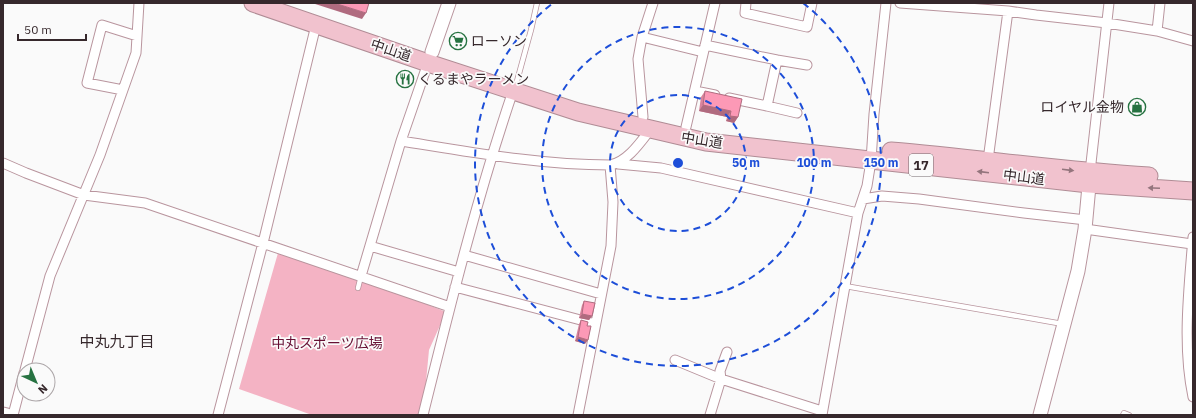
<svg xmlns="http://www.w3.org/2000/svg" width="1196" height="418" font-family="'IBM Plex Sans','Noto Sans JP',sans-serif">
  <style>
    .green { fill: #f4b3c4 }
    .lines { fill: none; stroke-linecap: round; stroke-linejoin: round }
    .lane-casing { stroke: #b9959e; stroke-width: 6 }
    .street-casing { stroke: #b9959e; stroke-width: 11 }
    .secondary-casing { stroke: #b9959e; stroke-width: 15 }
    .highway-casing { stroke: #b08c95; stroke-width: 19 }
    .lane { stroke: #fff; stroke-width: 4.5 }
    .street { stroke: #fff; stroke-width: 9 }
    .secondary { stroke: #fff; stroke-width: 13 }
    .highway { stroke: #f1c2ce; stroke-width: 17 }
    .wall { fill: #d9849d }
    .shaded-wall { fill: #b06b7f }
    .building { fill: #fc99b6; stroke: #b06b7f }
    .oneway { fill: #94757d }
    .ring { fill: none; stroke: #1d4ed8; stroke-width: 2; stroke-dasharray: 7 5 }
    .labels { text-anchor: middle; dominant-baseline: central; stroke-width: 3.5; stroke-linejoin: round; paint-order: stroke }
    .shield { fill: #fafafa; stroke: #71676a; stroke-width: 1 }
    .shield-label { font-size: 13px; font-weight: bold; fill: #36282c }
    .poi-label { font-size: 14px; fill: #36282c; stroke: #fafafa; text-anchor: start }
    .street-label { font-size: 14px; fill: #36282c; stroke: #fafafa }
    .park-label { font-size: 14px; fill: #671034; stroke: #fafafa }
    .neighbourhood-label { font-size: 15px; fill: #36282c; stroke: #fafafa }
    .centre { fill: #1d4ed8; stroke: #fafafa; stroke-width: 2 }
    .ring-label { font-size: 12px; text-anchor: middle; font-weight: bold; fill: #1d4ed8; stroke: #fafafa; stroke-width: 3.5; stroke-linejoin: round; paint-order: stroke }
  </style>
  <rect width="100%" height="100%" fill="#fafafa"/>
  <path class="green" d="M278,253L356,276L446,312L429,350L425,392L418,415H312L239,389Z"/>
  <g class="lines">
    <defs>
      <path id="lane" d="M517,81L531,30L537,3
        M845,286L1063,324
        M358,288L361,276
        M1123,415L1124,413L1129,415"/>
      <path id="street" d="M746,3L745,13L807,27L812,3
        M900,3L1008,11L1036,15L1107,23L1157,31L1193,41
        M1157,31L1160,3
        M642,37L703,52
        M705,45L777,60L767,106L729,98
        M777,60L807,65
        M123,90L87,83L102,25L137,36
        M695,91L715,95
        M767,106L797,113
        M643,117L638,59L642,37L653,3
        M686,127L715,3
        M401,141C470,152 540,165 610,165
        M988,160L1008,11
        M3,163L26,173L84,195L145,203L450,307
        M618,164L661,168L858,213L867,186L871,161L874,114L886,3
        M1090,172L1109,3
        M863,199L882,196L919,199L1024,213L1086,220
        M1085,229L1192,244
        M1193,237C1189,289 1182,345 1193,397
        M370,246L459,272
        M464,255L601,294
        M361,276L401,141L429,60
        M455,287L592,323
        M675,360L721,379L822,411
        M25,370L50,276L100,155L136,53L139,3
        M13,415L24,373
        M218,415L263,243L316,25
        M423,415C450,306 477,197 513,91
        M578,415L611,246L613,202L610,165C627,162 640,143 650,130
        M711,415H710L721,379L720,371L727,352
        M822,415L858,213"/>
      <path id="secondary" d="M432,52L449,3
        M3,414L7,415
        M1040,415L1078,271L1085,229L1090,175"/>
      <path id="highway" d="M253,3L428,63L578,112L706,142L1089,184L1193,191
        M891,151C977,158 1062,171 1149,176"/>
    </defs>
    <use href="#lane" class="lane-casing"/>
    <use href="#street" class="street-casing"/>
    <use href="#secondary" class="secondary-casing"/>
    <use href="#highway" class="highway-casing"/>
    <use href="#lane" class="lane"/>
    <use href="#street" class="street"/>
    <use href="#secondary" class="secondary"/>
    <use href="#highway" class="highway"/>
  </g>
  <path class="wall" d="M705,91L738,117L734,123L726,121L727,117L699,111L701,97Z
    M584,301L592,316L589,320L579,318L582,305Z
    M581,320L587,326L585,344L575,341L579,324Z"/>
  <path class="shaded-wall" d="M312,3H334L366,13L362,19Z
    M703,105L731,111L727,117L699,111Z
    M730,116L738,117L734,123L726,121Z
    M582,314L592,316L589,320L579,318Z
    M578,337L588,340L585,344L575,341Z"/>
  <path class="building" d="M334,3H369L366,13Z
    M705,91L742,99L738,117L730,116L731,111L703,105Z
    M584,301L595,303L592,316L582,314Z
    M581,320L588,322L587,326H591L588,340L578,337Z"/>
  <defs><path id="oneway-solid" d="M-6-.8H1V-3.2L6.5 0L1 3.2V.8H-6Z"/></defs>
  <g class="oneway">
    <use href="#oneway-solid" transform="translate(1068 170) rotate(7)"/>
    <use href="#oneway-solid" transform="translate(983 172) rotate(-173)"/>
    <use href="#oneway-solid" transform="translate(1154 188) rotate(-177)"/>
  </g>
  <g class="ring">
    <circle cx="678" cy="163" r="68"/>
    <circle cx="678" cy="163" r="136"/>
    <path d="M803 3A203 203 0 1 1 553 3"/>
  </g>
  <defs>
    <symbol id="supermarket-ring" viewBox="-11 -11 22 22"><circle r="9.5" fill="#fafafa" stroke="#267241" stroke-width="1.5"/><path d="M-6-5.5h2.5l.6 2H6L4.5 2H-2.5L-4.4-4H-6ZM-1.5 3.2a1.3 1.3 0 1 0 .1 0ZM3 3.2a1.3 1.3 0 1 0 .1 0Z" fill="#267241"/></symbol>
    <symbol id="restaurant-ring" viewBox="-11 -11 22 22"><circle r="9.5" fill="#fafafa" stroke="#267241" stroke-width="1.5"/><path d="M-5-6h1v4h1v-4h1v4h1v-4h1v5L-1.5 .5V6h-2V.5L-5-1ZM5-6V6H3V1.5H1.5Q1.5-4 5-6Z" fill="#267241"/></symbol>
    <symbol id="shop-ring" viewBox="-11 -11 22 22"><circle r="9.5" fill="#fafafa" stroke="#267241" stroke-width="1.5"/><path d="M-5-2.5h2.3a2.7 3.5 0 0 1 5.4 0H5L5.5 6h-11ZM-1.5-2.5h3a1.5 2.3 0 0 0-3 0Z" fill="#267241"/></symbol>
  </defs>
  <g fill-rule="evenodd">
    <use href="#supermarket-ring" x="448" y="31" width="20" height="20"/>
    <use href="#restaurant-ring" x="395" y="69" width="20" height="20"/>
    <use href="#shop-ring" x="1127" y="97" width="20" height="20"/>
  </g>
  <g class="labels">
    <rect class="shield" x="909" y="154" width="24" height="22" rx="3"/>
    <g class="shield-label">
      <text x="921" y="165">17</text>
    </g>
    <g class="poi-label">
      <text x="471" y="41">ローソン</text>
      <text x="418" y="79">くるまやラーメン</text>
      <text x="1124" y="107" text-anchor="end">ロイヤル金物</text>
    </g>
    <g class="street-label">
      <text transform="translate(391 50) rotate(19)">中山道</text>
      <text transform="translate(702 140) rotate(9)">中山道</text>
      <text transform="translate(1024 177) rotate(7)">中山道</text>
    </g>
    <g class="park-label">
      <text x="327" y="343">中丸スポーツ広場</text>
    </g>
    <g class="neighbourhood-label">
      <text x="117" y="341">中丸九丁目</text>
    </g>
  </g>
  <circle cx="678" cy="163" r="6" class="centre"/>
  <g class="ring-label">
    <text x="746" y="167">50 m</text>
    <text x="814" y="167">100 m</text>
    <text x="881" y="167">150 m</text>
  </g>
  <rect width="1196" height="418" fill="none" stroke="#36282c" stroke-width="8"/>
  <g transform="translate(36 382) rotate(136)"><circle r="19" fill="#fafafa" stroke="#aca6a8"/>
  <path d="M0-3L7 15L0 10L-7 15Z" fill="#267241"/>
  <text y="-6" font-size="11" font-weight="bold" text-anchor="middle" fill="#36282c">N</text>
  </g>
  <path d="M18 34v6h68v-6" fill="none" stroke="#36282c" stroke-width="2"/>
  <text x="24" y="34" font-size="12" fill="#36282c" stroke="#fafafa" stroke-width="3" paint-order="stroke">50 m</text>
</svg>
